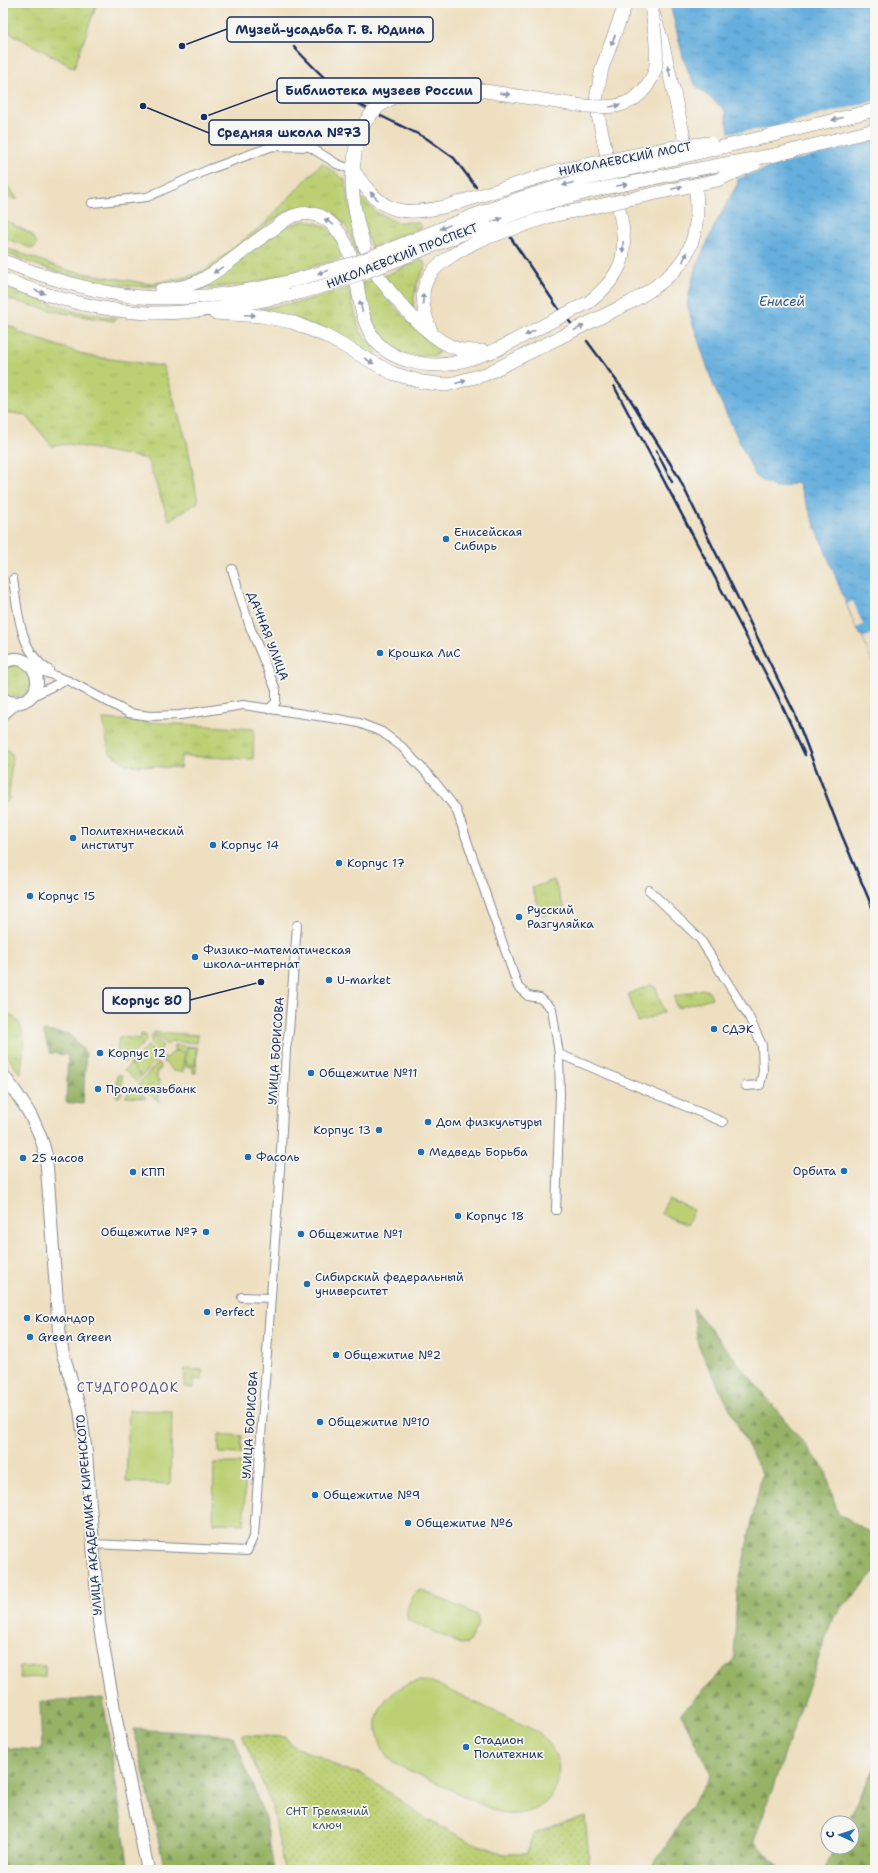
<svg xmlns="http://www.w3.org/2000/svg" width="878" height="1873" font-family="'Shantell Sans',sans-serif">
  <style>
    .grass { fill: url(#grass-tufts); stroke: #6c8068 }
    .forest { fill: url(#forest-firs); stroke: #587062 }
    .garden { fill: url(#garden-dots); stroke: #6c8068 }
    .pitch { fill: #bcd073; stroke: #6c8068 }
    .water { fill: url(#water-ripples); stroke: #406e9e }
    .pier { fill: #eedfc0 }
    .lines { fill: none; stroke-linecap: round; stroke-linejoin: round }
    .primary-tunnel { stroke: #c4bcac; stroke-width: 13; stroke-dasharray: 13 6; stroke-linecap: butt }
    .street-casing { stroke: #84878f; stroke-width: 10 }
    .secondary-casing { stroke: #84878f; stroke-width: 14 }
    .primary-casing { stroke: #84878f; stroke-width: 14 }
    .street { stroke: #fff; stroke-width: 8 }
    .secondary { stroke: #fff; stroke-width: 12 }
    .primary { stroke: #fff; stroke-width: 13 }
    .rail { stroke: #1b2f5e; stroke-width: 2.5 }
    .primary-bridge-casing { stroke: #84878f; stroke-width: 14; stroke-linecap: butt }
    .primary-bridge { stroke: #fff; stroke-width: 13 }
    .oneway { fill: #8d97ae }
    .poi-dot { fill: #1f6fb2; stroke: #f6f6f2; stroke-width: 1.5 }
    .labels { text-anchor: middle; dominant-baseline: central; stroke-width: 3.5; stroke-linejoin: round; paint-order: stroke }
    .street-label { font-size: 12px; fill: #1b2f5e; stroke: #f6f6f2 }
    .poi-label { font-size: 12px; fill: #1b2f5e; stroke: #f6f6f2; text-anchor: start }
    .park-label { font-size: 12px; fill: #435763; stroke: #f6f6f2 }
    .water-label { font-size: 13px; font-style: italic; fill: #315584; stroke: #f6f6f2 }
    .neighbourhood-label { font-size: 13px; letter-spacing: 1px; fill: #5e5a84; stroke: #f6f6f2 }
    .leader { fill: none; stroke: #1b2f5e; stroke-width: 1.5 }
    .callout-dot { fill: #1b2f5e; stroke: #f6f6f2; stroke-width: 1.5 }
    .callout { fill: #f6f6f2; stroke: #1b2f5e; stroke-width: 1.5 }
    .callout-label { font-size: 13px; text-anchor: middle; font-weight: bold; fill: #1b2f5e }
  </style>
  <defs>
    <pattern id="grass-tufts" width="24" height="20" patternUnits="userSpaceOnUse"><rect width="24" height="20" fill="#bcd073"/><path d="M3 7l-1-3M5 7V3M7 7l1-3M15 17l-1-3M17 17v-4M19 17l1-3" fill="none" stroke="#a1b366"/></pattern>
    <pattern id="forest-firs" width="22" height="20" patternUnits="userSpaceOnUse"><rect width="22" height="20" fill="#95b265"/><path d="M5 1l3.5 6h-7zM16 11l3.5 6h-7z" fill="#799156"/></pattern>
    <pattern id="garden-dots" width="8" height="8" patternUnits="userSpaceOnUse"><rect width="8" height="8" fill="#bcd073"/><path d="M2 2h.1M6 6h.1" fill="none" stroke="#a1b366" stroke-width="1.8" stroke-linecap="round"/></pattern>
    <pattern id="water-ripples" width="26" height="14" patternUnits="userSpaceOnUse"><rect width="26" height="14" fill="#65aedd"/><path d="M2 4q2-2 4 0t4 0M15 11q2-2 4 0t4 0" fill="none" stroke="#528eb6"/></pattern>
  </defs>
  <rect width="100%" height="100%" fill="#f6f6f2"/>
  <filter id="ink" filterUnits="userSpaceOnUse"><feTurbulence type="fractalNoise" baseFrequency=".025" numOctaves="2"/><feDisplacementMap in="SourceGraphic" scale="8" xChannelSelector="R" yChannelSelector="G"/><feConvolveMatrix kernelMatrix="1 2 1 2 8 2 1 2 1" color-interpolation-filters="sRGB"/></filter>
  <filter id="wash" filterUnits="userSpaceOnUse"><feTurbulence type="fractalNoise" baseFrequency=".012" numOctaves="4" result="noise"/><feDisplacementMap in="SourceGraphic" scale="16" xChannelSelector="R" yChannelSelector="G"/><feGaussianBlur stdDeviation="0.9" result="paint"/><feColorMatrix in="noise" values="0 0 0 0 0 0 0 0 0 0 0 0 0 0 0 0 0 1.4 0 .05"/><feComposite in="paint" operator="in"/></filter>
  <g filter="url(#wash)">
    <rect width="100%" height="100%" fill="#eedfc0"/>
    <path class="grass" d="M3,3H97L74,68L3,29Z
      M322,163L345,180L356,239L360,253L356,255C353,244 350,233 344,224C330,205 303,202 284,213C259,228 238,251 214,268C201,277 184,280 168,284C120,294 48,271 3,252V247L70,271L150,284L187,277L206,270L264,224Z
      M3,181L4,182L18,199L3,198Z
      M359,195L376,212L396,222H418L422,227L372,248C364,231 361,214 359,195Z
      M3,219L31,234L37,243L33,249L3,237Z
      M304,221C329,223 335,234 343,255L340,259L248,284L194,290L219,277L282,228Z
      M422,259L426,266C417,280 414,292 413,309L384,276Z
      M374,279C392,307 415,329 439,351L436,356C429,356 421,357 414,356C379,351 367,312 362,283Z
      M3,287L73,311L116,318L114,321C77,316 38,309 3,297Z
      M349,288L359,329L376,352L378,358L297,319L260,309L303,301Z
      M3,324L13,327L21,333L88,356L163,366L187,442L198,502L169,520L147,459L69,444L52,446L26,415L3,412Z
      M19,664L29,670L32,686L25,695L14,698L3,692V670L8,666Z
      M103,719L254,729L253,759L181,756L180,768L127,765L109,752Z
      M3,746L12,754L9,800L3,804Z
      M554,880L564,908L543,916L532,888Z
      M651,985L656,988L664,1012L638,1022L628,994Z
      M702,989L709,991L712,998L677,1008L674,997Z
      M3,1013C30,1018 23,1050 21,1071L20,1074L3,1049Z
      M154,1032L198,1035L197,1043L171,1041L167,1045L154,1034Z
      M141,1034L146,1035V1041L124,1063L117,1056L119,1037L141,1039Z
      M175,1045L197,1047L196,1073H193V1067H183L184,1052L174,1051Z
      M158,1063L161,1065L160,1070H157V1080H159V1102L138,1084Z
      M130,1064L142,1076L136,1082L124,1070Z
      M119,1074L122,1076L121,1095L118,1098L116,1095L117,1076Z
      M185,1369L202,1370V1380L193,1379V1388L184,1387Z"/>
    <path class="forest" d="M43,1031L69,1034L86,1053L83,1104L66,1102L68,1055L50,1053Z
      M693,1308L825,1469L838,1514L875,1535V1572L833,1617L754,1841L782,1870H650L711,1775L681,1713L734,1659L737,1591L762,1474L698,1345Z
      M103,1698L129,1870H3V1748L42,1750L40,1702Z
      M134,1729L228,1735L234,1737L265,1818L274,1870H165Z
      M875,1767V1870H824L835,1847H852V1823H847Z"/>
    <path class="garden" d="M242,1735L285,1737L294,1747L321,1757L343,1770L362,1774L428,1820L471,1842L504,1854H527L533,1834L585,1816L590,1870H284L273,1808Z"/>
    <path class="pitch" d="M152,1034L163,1046L158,1052L149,1043L151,1041Z
      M147,1046L159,1058L142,1076L130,1064Z
      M187,1047L196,1048L195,1065L186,1064Z
      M174,1051L184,1052L183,1072L173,1071L162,1059L164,1057L167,1058Z
      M135,1087L146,1098L125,1097Z
      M668,1198L694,1210L687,1225L661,1214Z
      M129,1410L172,1411L170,1484L126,1482Z
      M219,1434L242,1436L241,1454L219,1453Z
      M214,1463H246L244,1524L213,1523Z
      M421,1590L477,1615L479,1623L468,1643L461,1644L408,1620C404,1611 412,1593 421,1590Z
      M45,1666V1677L20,1678L19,1667Z
      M419,1681L432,1682L538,1732C580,1767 554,1823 500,1813L393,1763C363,1730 376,1690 419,1681Z"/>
    <path class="water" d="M670,3H875V669L863,638L856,628L799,485L796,483L776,488L762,481L755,475L714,387L690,315L687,304L695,269L715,225L738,183L725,110L697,87L691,78L683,57Z"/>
    <path class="pier" d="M875,101V140L776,165L735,179L727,133L765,129Z
      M853,601L863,625L856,628L847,604Z
      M875,633V667H874L863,638Z"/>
  </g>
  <g filter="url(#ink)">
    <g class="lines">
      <path class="primary-tunnel" d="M608,162L619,209"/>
      <defs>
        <path id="street" d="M92,203L147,197L210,169L273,146L310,147L337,164L353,170
          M232,569L250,627L276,690V702L269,709
          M13,579C18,610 19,652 49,670
          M33,668L69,681L129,713L150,716L180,715L243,705L338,719L359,723L382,732L402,747L435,782L456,809L518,987L528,996L540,998L552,1009L559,1054L723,1122
          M31,697L65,680
          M649,890L700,939L748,1015L762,1045L763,1072L760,1085L746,1086
          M556,1210L560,1095L559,1054
          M242,1297L271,1298
          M93,1544L247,1551L254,1535L280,1170L286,1049L289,1031L297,925"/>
        <path id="secondary" d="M3,663C30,646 52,688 24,701C17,704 9,703 3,699
          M3,714L15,703
          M3,1075C23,1102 38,1122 46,1155L59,1330L63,1354L80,1409L86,1453L99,1622L115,1715L148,1870"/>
        <path id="primary" d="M650,3L662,41L684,137
          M410,91L441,87L466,88L576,105
          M596,100L602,68L626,3
          M598,115L606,152
          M769,136L875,110
          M357,137L353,170C382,213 398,217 448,206
          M775,155L875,130
          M353,170C350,196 357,224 365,248
          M3,261C47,278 94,293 141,297C191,301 243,293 292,281
          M378,276C396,300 428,340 458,349C466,351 475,351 483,351
          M3,279C49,297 97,311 148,313C195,314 243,304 290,295
          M357,284C360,300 362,319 371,334C386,361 430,370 458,362C471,359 484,354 496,350
          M161,290C176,289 192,286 205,278C230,264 251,243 275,228C281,223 288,217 296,215C324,207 342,231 350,254
          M589,302C625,273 629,253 619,209
          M215,313L261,316L292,322L326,336L392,373L422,382
          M431,331C409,278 435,264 477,241"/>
      </defs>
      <use href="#street" class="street-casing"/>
      <use href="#secondary" class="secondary-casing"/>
      <use href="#primary" class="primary-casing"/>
      <use href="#street" class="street"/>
      <use href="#secondary" class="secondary"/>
      <use href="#primary" class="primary"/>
      <path class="rail" d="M294,47C316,70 338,94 366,108
        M381,116L426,138L454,158L476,187
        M511,238L560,311
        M569,321L573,326
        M587,341L630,399L678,476L794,712L838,826L875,914
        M614,386L777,695L805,755
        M656,450L672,482"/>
      <defs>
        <path id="primary-bridge" d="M576,105C605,108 631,111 648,84C652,78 656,71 656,64C658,47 654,28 652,11
          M357,137C370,110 382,100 410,91
          M448,206L561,170L668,148L710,143
          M477,241L547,217L717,180L754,164
          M292,281L361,261L475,215L521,198L578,181L769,136
          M290,295C373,275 450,235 532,208C565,196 600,189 635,182C681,172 728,163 775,155
          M496,350L589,302
          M422,382L446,385L486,374L631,302C679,275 702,250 696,192"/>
      </defs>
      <use href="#primary-bridge" class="primary-bridge-casing"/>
      <use href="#primary-bridge" class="primary-bridge"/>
    </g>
    <defs><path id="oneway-solid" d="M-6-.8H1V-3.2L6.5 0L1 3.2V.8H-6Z"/></defs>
    <g class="oneway">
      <use href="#oneway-solid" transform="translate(613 40) rotate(112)"/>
      <use href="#oneway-solid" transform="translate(669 71) rotate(-103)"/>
      <use href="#oneway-solid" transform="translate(505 94) rotate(9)"/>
      <use href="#oneway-solid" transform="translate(615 106) rotate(-10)"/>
      <use href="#oneway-solid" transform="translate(837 119) rotate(166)"/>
      <use href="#oneway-solid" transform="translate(568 184) rotate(163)"/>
      <use href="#oneway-solid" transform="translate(622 185) rotate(-12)"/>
      <use href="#oneway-solid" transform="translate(677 188) rotate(-12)"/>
      <use href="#oneway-solid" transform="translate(374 196) rotate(-134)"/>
      <use href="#oneway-solid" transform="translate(497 220) rotate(-20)"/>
      <use href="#oneway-solid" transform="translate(329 222) rotate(-148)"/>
      <use href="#oneway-solid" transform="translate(445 227) rotate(158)"/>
      <use href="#oneway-solid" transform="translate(623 247) rotate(91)"/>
      <use href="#oneway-solid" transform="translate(685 257) rotate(-65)"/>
      <use href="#oneway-solid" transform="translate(218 270) rotate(146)"/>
      <use href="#oneway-solid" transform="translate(323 272) rotate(164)"/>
      <use href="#oneway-solid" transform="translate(40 292) rotate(19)"/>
      <use href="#oneway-solid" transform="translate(423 299) rotate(-88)"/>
      <use href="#oneway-solid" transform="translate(361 306) rotate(-103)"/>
      <use href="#oneway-solid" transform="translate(250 315) rotate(2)"/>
      <use href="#oneway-solid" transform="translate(579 328) rotate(-26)"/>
      <use href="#oneway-solid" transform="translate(530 333) rotate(153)"/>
      <use href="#oneway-solid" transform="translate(369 361) rotate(31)"/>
      <use href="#oneway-solid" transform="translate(461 382) rotate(-15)"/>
    </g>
  </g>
  <g class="poi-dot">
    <circle cx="446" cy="539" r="4"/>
    <circle cx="380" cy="653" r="4"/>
    <circle cx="73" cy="838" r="4"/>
    <circle cx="213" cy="845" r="4"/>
    <circle cx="339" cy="863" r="4"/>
    <circle cx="30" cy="896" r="4"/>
    <circle cx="519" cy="917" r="4"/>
    <circle cx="195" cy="957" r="4"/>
    <circle cx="329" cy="980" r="4"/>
    <circle cx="714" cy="1029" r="4"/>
    <circle cx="100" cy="1053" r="4"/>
    <circle cx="311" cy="1073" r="4"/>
    <circle cx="98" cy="1089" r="4"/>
    <circle cx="428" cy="1122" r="4"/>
    <circle cx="379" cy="1130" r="4"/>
    <circle cx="421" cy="1152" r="4"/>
    <circle cx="248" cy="1157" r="4"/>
    <circle cx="23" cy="1158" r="4"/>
    <circle cx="844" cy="1171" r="4"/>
    <circle cx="133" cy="1172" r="4"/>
    <circle cx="458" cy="1216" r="4"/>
    <circle cx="206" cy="1232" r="4"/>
    <circle cx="301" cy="1234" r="4"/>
    <circle cx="307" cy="1284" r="4"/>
    <circle cx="207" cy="1312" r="4"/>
    <circle cx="27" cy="1318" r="4"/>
    <circle cx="30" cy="1337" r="4"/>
    <circle cx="336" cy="1355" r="4"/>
    <circle cx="320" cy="1422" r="4"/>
    <circle cx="315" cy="1495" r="4"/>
    <circle cx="408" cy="1523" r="4"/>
    <circle cx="466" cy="1747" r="4"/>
  </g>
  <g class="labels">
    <g class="street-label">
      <text transform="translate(625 159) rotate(-11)">НИКОЛАЕВСКИЙ МОСТ</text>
      <text transform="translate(402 256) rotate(-21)">НИКОЛАЕВСКИЙ ПРОСПЕКТ</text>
      <text transform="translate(268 636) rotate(69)">ДАЧНАЯ УЛИЦА</text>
      <text transform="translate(276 1051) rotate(-86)">УЛИЦА БОРИСОВА</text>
      <text transform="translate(250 1425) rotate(-86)">УЛИЦА БОРИСОВА</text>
      <text transform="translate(89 1515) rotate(-95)">УЛИЦА АКАДЕМИКА КИРЕНСКОГО</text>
    </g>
    <g class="poi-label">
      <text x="454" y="532">Енисейская<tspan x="454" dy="14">Сибирь</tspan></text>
      <text x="388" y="653">Крошка ЛиС</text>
      <text x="81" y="831">Политехнический<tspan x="81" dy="14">институт</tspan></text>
      <text x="221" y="845">Корпус 14</text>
      <text x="347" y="863">Корпус 17</text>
      <text x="38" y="896">Корпус 15</text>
      <text x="527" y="910">Русский<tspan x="527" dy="14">Разгуляйка</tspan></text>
      <text x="203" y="950">Физико-математическая<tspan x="203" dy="14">школа-интернат</tspan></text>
      <text x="337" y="980">U-market</text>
      <text x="722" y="1029">СДЭК</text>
      <text x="108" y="1053">Корпус 12</text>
      <text x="319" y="1073">Общежитие №11</text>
      <text x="106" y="1089">Промсвязьбанк</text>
      <text x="436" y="1122">Дом физкультуры</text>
      <text x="371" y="1130" text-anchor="end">Корпус 13</text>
      <text x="429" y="1152">Медведь Борьба</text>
      <text x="256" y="1157">Фасоль</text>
      <text x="31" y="1158">25 часов</text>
      <text x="836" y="1171" text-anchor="end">Орбита</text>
      <text x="141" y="1172">КПП</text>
      <text x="466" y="1216">Корпус 18</text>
      <text x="198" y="1232" text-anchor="end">Общежитие №7</text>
      <text x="309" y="1234">Общежитие №1</text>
      <text x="315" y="1277">Сибирский федеральный<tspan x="315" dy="14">университет</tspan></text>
      <text x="215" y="1312">Perfect</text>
      <text x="35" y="1318">Командор</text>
      <text x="38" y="1337">Green Green</text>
      <text x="344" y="1355">Общежитие №2</text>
      <text x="328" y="1422">Общежитие №10</text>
      <text x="323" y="1495">Общежитие №9</text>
      <text x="416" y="1523">Общежитие №6</text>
      <text x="474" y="1740">Стадион<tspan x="474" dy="14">Политехник</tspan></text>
    </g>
    <g class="park-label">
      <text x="327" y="1811">СНТ Гремячий<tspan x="327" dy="14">ключ</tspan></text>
    </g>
    <g class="water-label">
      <text x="782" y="301">Енисей</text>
    </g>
    <g class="neighbourhood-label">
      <text x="128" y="1387">СТУДГОРОДОК</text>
    </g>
  </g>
  <path class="leader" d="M182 46L227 29M204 117L277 90M143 106L209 133M261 982L190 1000"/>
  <g class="callout-dot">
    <circle cx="182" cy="46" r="4"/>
    <circle cx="204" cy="117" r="4"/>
    <circle cx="143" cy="106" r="4"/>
    <circle cx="261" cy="982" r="4"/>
  </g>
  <g class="callout">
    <rect x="227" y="17" width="206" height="25" rx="4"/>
    <rect x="277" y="78" width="204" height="25" rx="4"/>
    <rect x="209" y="120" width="160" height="25" rx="4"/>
    <rect x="103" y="988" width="87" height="25" rx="4"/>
  </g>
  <g class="callout-label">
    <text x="330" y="34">Музей-усадьба Г. В. Юдина</text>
    <text x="379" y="95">Библиотека музеев России</text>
    <text x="289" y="137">Средняя школа №73</text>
    <text x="147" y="1005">Корпус 80</text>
  </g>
  <rect width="878" height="1873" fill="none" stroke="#f6f6f2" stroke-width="16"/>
  <g transform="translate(840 1835) rotate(273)"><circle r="19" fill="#f6f6f2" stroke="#9ea6b7"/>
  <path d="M0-3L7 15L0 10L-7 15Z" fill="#1f6fb2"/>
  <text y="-6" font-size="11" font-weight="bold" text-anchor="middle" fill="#1b2f5e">С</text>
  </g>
</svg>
